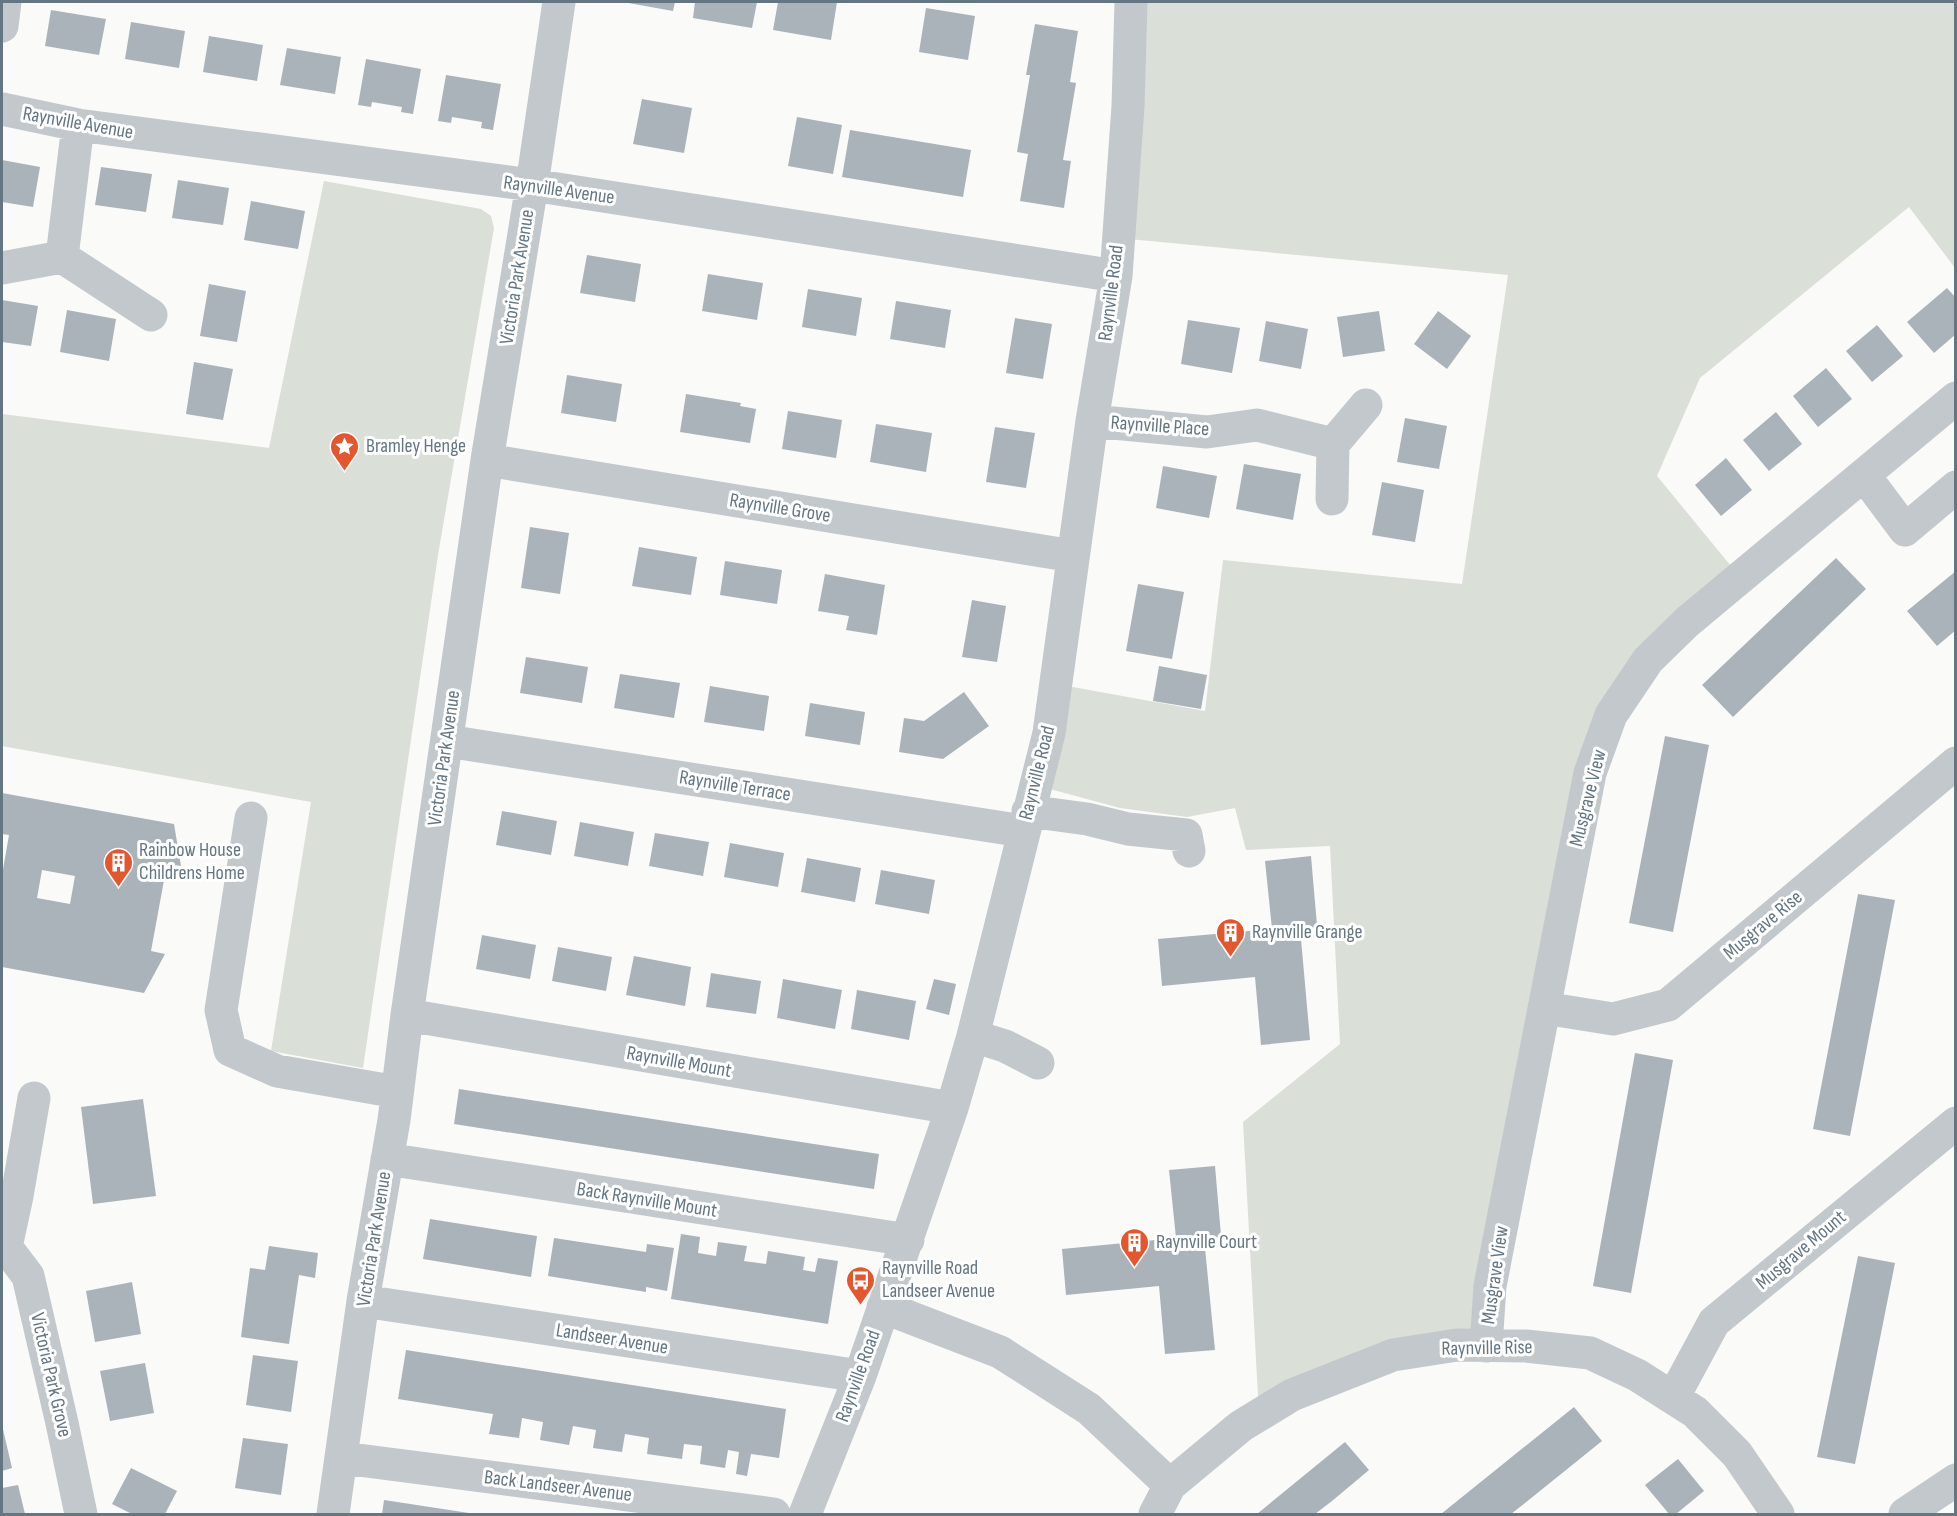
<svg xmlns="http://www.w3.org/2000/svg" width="1957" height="1516" font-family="'Sofia Sans Condensed',sans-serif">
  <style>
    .green { fill: #dadfd7 }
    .building { fill: #aab3b9; fill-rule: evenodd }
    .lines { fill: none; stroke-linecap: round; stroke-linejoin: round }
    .minor { stroke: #c3c8cc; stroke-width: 33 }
    .labels { text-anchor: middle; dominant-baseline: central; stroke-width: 6; stroke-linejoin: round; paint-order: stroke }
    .street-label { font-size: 20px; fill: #657683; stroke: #fff }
    .poi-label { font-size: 20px; fill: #657683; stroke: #fff; text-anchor: start }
  </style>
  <rect width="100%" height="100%" fill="#fafaf8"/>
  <path class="green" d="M1131,2H1955V268L1909,207L1700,378L1657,476L1740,577L1611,715L1486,1346L1457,1345L1259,1414L1243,1122L1340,1044L1330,846L1246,850L1235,808L1187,817L1120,808L1035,785L1056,684L1205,711L1223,560L1462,584L1508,275L1118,238Z
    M324,181L481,209L491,216L494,228L438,555L363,1068L271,1051L311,802L2,746V414L269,448Z"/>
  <path class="building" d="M623,2H675L673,11Z
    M695,2H757L752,28L693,18Z
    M778,2H837L831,40L773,30Z
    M926,8L975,16L968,60L919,52Z
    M51,10L106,19L99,55L45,46Z
    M131,22L185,31L179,68L125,59Z
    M1035,24L1078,31L1070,82L1076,83L1063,160L1071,161L1064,208L1020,201L1028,154L1017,152L1030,75H1026Z
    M209,36L263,45L257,81L203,72Z
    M287,48L341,57L335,94L280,85Z
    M366,59L421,69L413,114L401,112L402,107L372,102L371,107L358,105Z
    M446,75L501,84L493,130L481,128L482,122L452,117L451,123L438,121Z
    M642,99L692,108L684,153L633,144Z
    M797,117L842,125L833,174L788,166Z
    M850,130L971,150L963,197L842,177Z
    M2,160L40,167L33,207L2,202Z
    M101,167L152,174L146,212L95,205Z
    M178,180L229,188L223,225L172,218Z
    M251,201L305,211L298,249L244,240Z
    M587,255L641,264L635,302L580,293Z
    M708,274L763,283L757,320L702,311Z
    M209,284L246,291L237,342L200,336Z
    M1947,288L1956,298V334L1934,353L1907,322Z
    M808,289L862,298L856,336L802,327Z
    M2,300L38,306L31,346L2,342Z
    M896,301L951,310L945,348L890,339Z
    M67,310L116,319L109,361L60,352Z
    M1379,311L1385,351L1343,357L1337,317Z
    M1438,311L1471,336L1447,369L1414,344Z
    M1015,318L1052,324L1043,379L1006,373Z
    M1188,320L1240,328L1232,373L1181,364Z
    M1266,321L1308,329L1301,369L1259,361Z
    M1877,325L1903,356L1872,382L1846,351Z
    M194,362L233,369L223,420L186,414Z
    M1826,368L1852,399L1818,427L1793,396Z
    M567,375L622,384L616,422L561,413Z
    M686,394L741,403L740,406L756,409L750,443L680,432Z
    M788,411L842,420L836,458L782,449Z
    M1776,412L1802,444L1769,471L1743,440Z
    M1405,418L1447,426L1439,469L1397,462Z
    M876,424L932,433L926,472L870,462Z
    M995,427L1035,433L1026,488L986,482Z
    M1726,458L1752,490L1721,516L1695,485Z
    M1244,464L1301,474L1293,520L1236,509Z
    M1163,466L1217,476L1209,518L1156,508Z
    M1382,482L1424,490L1415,542L1372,535Z
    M530,527L569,533L560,594L521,588Z
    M639,547L697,557L691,595L632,586Z
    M1836,558L1866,589L1733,717L1702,685Z
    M725,561L782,570L777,604L720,595Z
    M1956,571V630L1937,646L1907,611Z
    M825,574L885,585L877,635L846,630L849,616L818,611Z
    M1138,584L1184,592L1172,659L1126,651Z
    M972,600L1006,606L997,662L962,657Z
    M526,657L588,667L582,703L520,693Z
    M1159,666L1207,675L1201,709L1153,701Z
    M620,674L680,683L674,718L614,708Z
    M710,686L769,696L764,731L704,722Z
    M964,692L989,726L943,759L899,752L904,718L924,721Z
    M810,703L865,712L860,745L805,736Z
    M1665,736L1709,745L1673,932L1629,923Z
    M2,793L174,824L181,866L167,864L151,951L165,954L144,993L2,967V875L9,835L2,834ZM42,870L75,876L70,904L37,898Z
    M502,811L557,821L551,855L496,845Z
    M580,822L634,832L628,866L574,856Z
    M655,833L709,842L703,876L649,866Z
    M730,843L784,853L778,887L724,877Z
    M1311,856L1318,937L1301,939L1310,1040L1261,1045L1255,977L1162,986L1158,939L1272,929L1265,861Z
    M807,858L861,868L855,902L801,892Z
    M881,870L935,880L929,914L875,904Z
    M1858,894L1895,900L1850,1136L1813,1129Z
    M482,935L536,945L530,979L476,969Z
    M558,947L612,957L606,991L552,981Z
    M634,956L691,967L685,1006L626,995Z
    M711,973L761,981L756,1014L706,1007Z
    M783,979L842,990L835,1029L777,1018Z
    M934,979L956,984L949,1015L926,1009Z
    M857,990L916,1001L909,1040L851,1029Z
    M1635,1053L1673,1060L1631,1293L1593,1286Z
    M459,1089L879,1154L874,1189L454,1124Z
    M143,1099L156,1196L93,1204L81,1107Z
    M1215,1166L1222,1247L1205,1248L1215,1350L1165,1354L1159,1286L1066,1295L1062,1249L1176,1238L1169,1170Z
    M430,1219L537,1236L531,1277L423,1259Z
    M681,1234L700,1237L698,1253L716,1256L718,1242L747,1246L744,1261L766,1264L768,1251L805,1257L803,1270L815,1272L818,1258L838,1261L828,1324L671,1299Z
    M554,1238L646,1252L647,1244L674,1248L667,1291L646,1287V1292L548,1276Z
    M269,1246L318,1253L315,1278L299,1275L289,1344L241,1337L250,1268L265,1270Z
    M1858,1256L1895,1263L1855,1464L1817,1457Z
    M132,1282L141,1334L95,1342L86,1291Z
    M406,1350L786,1409L779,1458L751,1454L747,1476L736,1474L739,1452L728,1450L725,1468L700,1464L702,1446L684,1444L682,1459L647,1454L649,1438L625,1434L622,1452L593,1448L596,1430L573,1426L569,1445L540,1440L543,1422L522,1418L519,1438L489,1434L493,1414L398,1399Z
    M253,1355L298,1361L291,1412L246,1405Z
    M145,1363L154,1413L110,1421L100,1371Z
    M1574,1407L1602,1441L1530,1499L1511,1514H1441Z
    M2,1425L12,1468L2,1471Z
    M243,1438L288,1444L281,1495L235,1488Z
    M1345,1442L1369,1470L1332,1501L1315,1514H1257Z
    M1678,1459L1704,1491L1676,1514H1669L1645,1485Z
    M131,1468L177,1491L165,1514H132L112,1504Z
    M18,1485L25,1514H2V1488Z
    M384,1500L469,1513V1514H382Z"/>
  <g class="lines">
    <path class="minor" d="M2,26L5,2
      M2,109L78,125L532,185L1116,276
      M62,257L151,315
      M2,268L62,257L78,125
      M1092,421L1207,432L1257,425L1333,444L1332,499
      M1333,444L1366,405
      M487,460L1073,556
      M1864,475L1905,530L1956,487
      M447,741L1023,831
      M1028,811L1087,819L1128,829L1186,835L1189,851
      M251,818L221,1010L230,1050L277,1071L397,1092
      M1544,1008L1613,1019L1668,1005L1956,763
      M407,1015L952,1108
      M973,1036L1005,1046L1038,1063
      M387,1159L908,1240
      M2,1246L6,1247L28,1276L62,1423L81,1514
      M6,1247L17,1196L34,1098
      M363,1301L860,1376
      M883,1307L1000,1352L1089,1409L1170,1485
      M1486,1346L1490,1286L1590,773L1611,715L1648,660L1687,622L1956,398
      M1673,1398L1714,1322L1956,1123
      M343,1458L774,1514
      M333,1514L363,1301L394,1120L407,1015L487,460L532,185L559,2
      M805,1514L860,1376L952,1108L973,1036L1049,733L1092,421L1116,276L1128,106L1131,2
      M1155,1514L1170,1485L1241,1426L1292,1395L1393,1355L1457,1345L1526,1346L1590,1353L1637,1375L1695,1412L1737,1454L1778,1514
      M1905,1514L1956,1480"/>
  </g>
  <defs>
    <symbol id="sight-pin" viewBox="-11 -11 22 30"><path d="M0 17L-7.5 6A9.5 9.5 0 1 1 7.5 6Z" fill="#e4572e" stroke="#fff"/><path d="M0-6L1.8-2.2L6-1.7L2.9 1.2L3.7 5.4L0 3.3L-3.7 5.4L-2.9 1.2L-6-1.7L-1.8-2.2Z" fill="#fff"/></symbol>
    <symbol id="building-pin" viewBox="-11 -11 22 30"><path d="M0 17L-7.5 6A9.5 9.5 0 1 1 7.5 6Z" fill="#e4572e" stroke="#fff"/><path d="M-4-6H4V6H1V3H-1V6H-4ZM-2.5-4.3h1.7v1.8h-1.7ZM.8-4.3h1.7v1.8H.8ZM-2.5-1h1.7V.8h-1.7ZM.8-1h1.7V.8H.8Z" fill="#fff"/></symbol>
    <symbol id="bus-pin" viewBox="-11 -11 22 30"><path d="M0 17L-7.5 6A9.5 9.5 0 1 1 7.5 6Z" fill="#e4572e" stroke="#fff"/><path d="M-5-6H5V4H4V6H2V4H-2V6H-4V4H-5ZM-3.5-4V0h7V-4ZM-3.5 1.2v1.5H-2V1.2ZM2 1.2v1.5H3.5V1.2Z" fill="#fff"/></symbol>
  </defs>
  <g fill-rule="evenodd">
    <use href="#sight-pin" x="328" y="430" width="33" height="45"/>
    <use href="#building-pin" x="102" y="846" width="33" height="45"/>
    <use href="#building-pin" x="1214" y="916" width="33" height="45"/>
    <use href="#building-pin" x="1118" y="1226" width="33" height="45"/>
    <use href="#bus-pin" x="844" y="1264" width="33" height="45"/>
  </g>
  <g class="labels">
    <g class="street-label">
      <text transform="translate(78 123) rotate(10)">Raynville Avenue</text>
      <text transform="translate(559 190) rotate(8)">Raynville Avenue</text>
      <text transform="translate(517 277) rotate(-81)">Victoria Park Avenue</text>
      <text transform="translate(1111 293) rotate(-83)">Raynville Road</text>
      <text transform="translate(1160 426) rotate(4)">Raynville Place</text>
      <text transform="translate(780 508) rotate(9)">Raynville Grove</text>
      <text transform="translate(444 758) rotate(-82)">Victoria Park Avenue</text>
      <text transform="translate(1037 773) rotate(-76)">Raynville Road</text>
      <text transform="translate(735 786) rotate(9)">Raynville Terrace</text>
      <text transform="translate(1588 798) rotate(-76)">Musgrave View</text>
      <text transform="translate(1763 925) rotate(-40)">Musgrave Rise</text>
      <text transform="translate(679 1062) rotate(10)">Raynville Mount</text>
      <text transform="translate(647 1200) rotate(9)">Back Raynville Mount</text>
      <text transform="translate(374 1239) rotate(-81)">Victoria Park Avenue</text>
      <text transform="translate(1801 1250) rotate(-40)">Musgrave Mount</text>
      <text transform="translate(1495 1275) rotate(-82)">Musgrave View</text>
      <text transform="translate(612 1339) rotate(9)">Landseer Avenue</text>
      <text transform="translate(1487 1348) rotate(-1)">Raynville Rise</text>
      <text transform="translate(51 1375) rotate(77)">Victoria Park Grove</text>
      <text transform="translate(858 1376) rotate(-70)">Raynville Road</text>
      <text transform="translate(558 1486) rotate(7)">Back Landseer Avenue</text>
    </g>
    <g class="poi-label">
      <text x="366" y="446">Bramley Henge</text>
      <text x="139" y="850">Rainbow House<tspan x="139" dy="23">Childrens Home</tspan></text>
      <text x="1252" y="932">Raynville Grange</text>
      <text x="1156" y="1242">Raynville Court</text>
      <text x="882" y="1268">Raynville Road<tspan x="882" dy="23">Landseer Avenue</tspan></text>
    </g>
  </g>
  <rect width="1957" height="1516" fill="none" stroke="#657683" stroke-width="6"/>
</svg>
